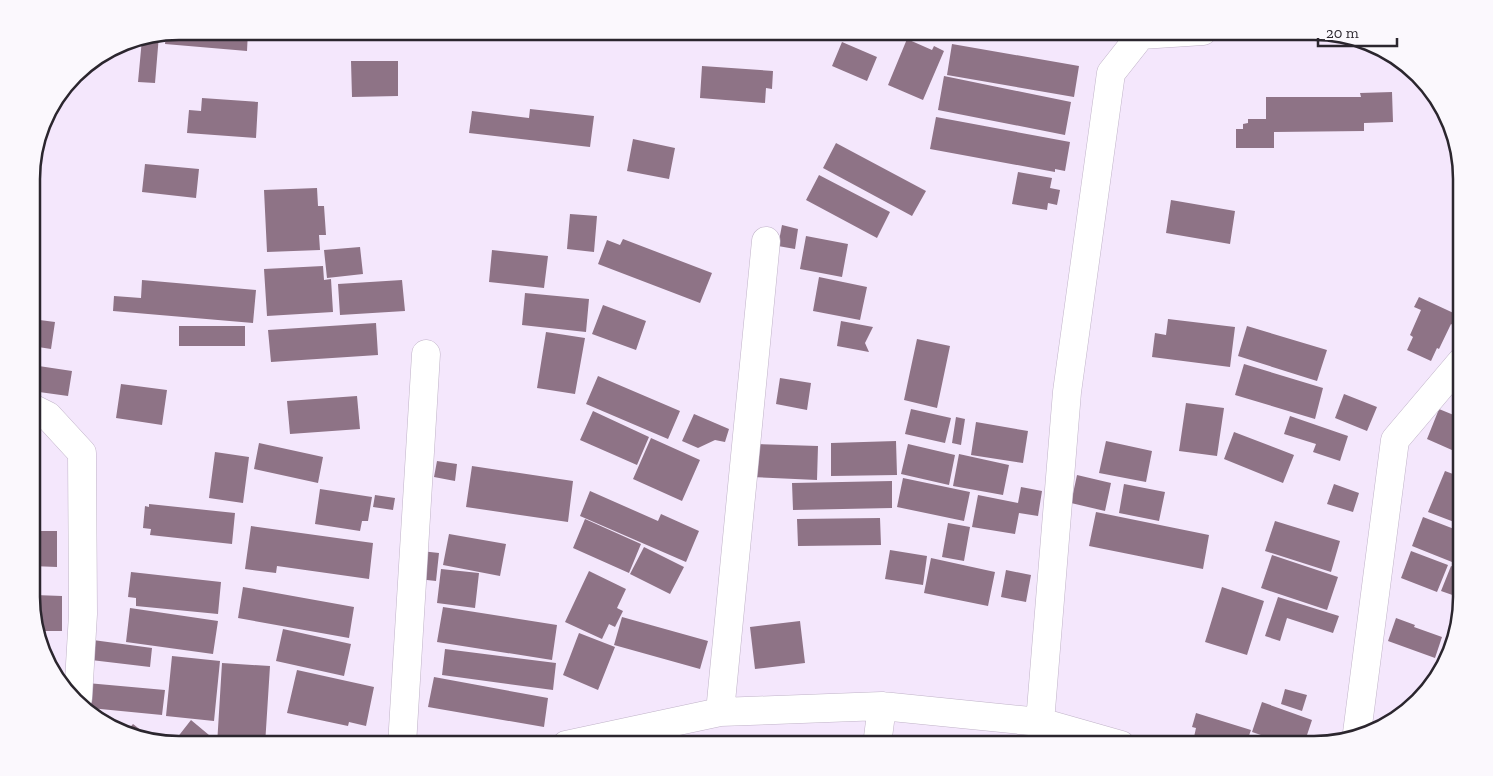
<svg xmlns="http://www.w3.org/2000/svg" width="1493" height="776" font-family="'Zilla Slab',serif">
  <style>
    .building { fill: #8e7386 }
    .lines { fill: none; stroke-linecap: round; stroke-linejoin: round }
    .minor-casing { stroke: #c0b3c8; stroke-width: 29 }
    .minor { stroke: #fff; stroke-width: 28 }
    .rim { fill: none; stroke: #2b262e; stroke-width: 2.5 }
  </style>
  <rect width="100%" height="100%" fill="#f4e7fc"/>
  <path class="building" d="M179,31H248L247,51L165,44L166,34Z
    M697,31H736V34L697,37Z
    M159,35L155,83L138,82L142,39Z
    M907,39L932,50L934,46L944,51L923,100L888,85Z
    M842,42L877,57L867,81L832,66Z
    M952,44L1079,66L1074,97L947,75Z
    M351,61H398V96L352,97Z
    M702,66L773,71L772,89L766,88L765,103L700,98Z
    M944,76L1071,102L1065,135L938,110Z
    M1392,92L1393,122L1364,123V131L1274,132V148H1236V129H1243V124L1248,123V119H1266V97H1361L1360,93Z
    M202,98L258,102L256,138L187,133L189,110L201,111Z
    M530,109L594,116L590,147L469,133L472,111L529,118Z
    M936,117L1070,142L1065,171L1055,169V172L930,149Z
    M633,139L675,148L669,179L627,171Z
    M836,143L926,191L912,216L823,168Z
    M145,164L199,169L196,198L142,192Z
    M1018,172L1052,178L1050,188L1060,190L1057,205L1048,203L1047,210L1012,204Z
    M819,175L890,212L877,238L806,200Z
    M317,188L318,206H324L326,235H319L320,250L267,252L264,190Z
    M1171,200L1235,211L1230,244L1166,233Z
    M570,214L597,216L594,252L567,249Z
    M782,225L798,229L795,249L778,246Z
    M806,236L848,244L842,277L800,269Z
    M623,239L712,273L700,303L598,264L607,240L620,245Z
    M360,247L363,274L327,278L324,250Z
    M492,250L548,256L544,288L489,282Z
    M323,266L324,280L331,279L333,312L267,316L264,269Z
    M819,277L867,287L860,320L813,311Z
    M142,280L256,290L253,323L113,311L114,296L141,298Z
    M402,280L405,311L340,315L338,284Z
    M525,293L589,299L586,332L522,325Z
    M1419,297L1460,316L1455,326L1451,324L1439,349L1437,348L1431,361L1407,350L1413,337L1410,335L1421,310L1414,307Z
    M603,305L646,321L636,350L592,334Z
    M32,319L55,322L51,349L32,346Z
    M1168,319L1235,327L1230,367L1152,357L1155,333L1166,335Z
    M841,321L873,327L865,343L869,352L837,346Z
    M376,323L378,355L271,362L268,330Z
    M179,326H245V346H179Z
    M1247,326L1327,350L1317,381L1238,356Z
    M546,332L585,338L575,394L537,388Z
    M917,339L950,346L937,408L904,400Z
    M1244,364L1323,388L1315,419L1235,395Z
    M32,365L72,371L68,396L32,391Z
    M598,376L680,411L668,439L586,404Z
    M780,378L811,383L807,410L776,404Z
    M121,384L167,390L162,425L116,418Z
    M1344,394L1377,407L1367,431L1335,418Z
    M357,396L360,429L290,434L287,401Z
    M1186,403L1224,408L1217,456L1179,451Z
    M911,409L951,418L945,443L905,434Z
    M1439,409L1461,418V454L1427,439Z
    M593,411L649,437L637,465L580,440Z
    M694,414L729,429L725,442L715,440L698,448L682,441Z
    M1290,416L1348,436L1340,461L1313,452L1316,444L1284,434Z
    M956,417L965,419L961,445L952,443Z
    M976,422L1028,431L1023,463L971,455Z
    M1234,432L1294,455L1283,483L1224,459Z
    M651,438L700,460L682,501L633,479Z
    M32,439H37V463H32Z
    M896,441L897,475L831,476V443Z
    M1106,441L1152,451L1146,482L1099,473Z
    M259,443L323,457L318,483L254,469Z
    M752,444L818,446L817,480L751,477Z
    M908,444L955,455L949,485L901,474Z
    M215,452L249,457L243,503L209,498Z
    M959,454L1009,465L1003,495L953,486Z
    M437,461L457,464L455,481L434,477Z
    M472,466L573,481L568,522L466,507Z
    M1445,471L1461,477L1462,525L1428,512Z
    M1077,475L1111,483L1105,511L1071,503Z
    M903,478L970,492L964,521L897,507Z
    M892,481V508L793,510L792,483Z
    M1124,484L1165,492L1159,521L1119,513Z
    M1334,484L1359,493L1353,512L1327,504Z
    M1021,487L1042,491L1038,516L1019,513L1015,534L972,527L978,495L1018,503Z
    M320,489L372,497L368,521H362L360,531L315,524Z
    M590,491L658,521L661,514L699,531L686,562L580,516Z
    M375,495L395,498L393,510L373,507Z
    M149,504L235,513L232,544L150,535L151,529L143,528L145,506L149,507Z
    M1096,512L1209,535L1203,569L1089,546Z
    M1423,517L1462,532V566L1412,546Z
    M880,518L881,545L798,546L797,519Z
    M585,519L641,544L629,573L573,548Z
    M1275,521L1340,541L1331,572L1265,551Z
    M948,523L970,527L964,561L942,557Z
    M251,526L373,543L369,579L277,566L276,573L245,569Z
    M32,531H57V567L32,566Z
    M449,534L506,544L500,576L443,565Z
    M644,547L684,567L670,594L630,574Z
    M890,550L927,556L923,585L885,579Z
    M421,551L439,553L436,581L418,579Z
    M1411,551L1448,565L1437,592L1401,578Z
    M1272,555L1338,577L1327,610L1261,588Z
    M931,558L995,572L988,606L924,593Z
    M1451,566L1462,570L1461,598L1441,591Z
    M441,569L479,573L475,608L437,603Z
    M1006,570L1031,575L1026,602L1001,597Z
    M589,571L626,589L617,608L623,611L615,627L609,624L602,639L565,622Z
    M131,572L221,582L218,614L136,606V598L128,597Z
    M243,587L354,607L349,638L238,618Z
    M1222,587L1264,601L1247,655L1205,642Z
    M35,595L62,596V631H38L35,623Z
    M1278,597L1339,616L1333,633L1287,618L1280,641L1265,636Z
    M443,607L557,625L552,660L437,642Z
    M130,608L218,621L213,654L126,642Z
    M622,617L708,641L700,669L614,645Z
    M1396,618L1415,625L1414,627L1442,637L1435,658L1388,641Z
    M800,621L805,663L755,669L750,627Z
    M283,629L351,644L344,676L276,661Z
    M579,633L615,647L598,690L563,675Z
    M93,640L152,648L150,667L91,660Z
    M445,649L556,663L553,690L442,675Z
    M172,656L220,661L214,721L166,716Z
    M222,663L270,666L265,745H217Z
    M297,670L374,687L366,726L349,722L348,726L287,713Z
    M434,677L548,698L544,727L428,707Z
    M87,683L165,690L162,715L90,708L85,704Z
    M1285,689L1307,695L1302,711L1281,704Z
    M1262,702L1312,720L1304,744H1288L1252,732Z
    M1196,713L1251,730L1246,744H1218L1194,737L1196,728L1192,727Z
    M191,720L215,740L212,745H179L173,743Z
    M133,724L151,738L126,732Z"/>
  <g class="lines">
    <defs>
      <path id="minor" d="M32,408L48,416L82,453L83,614L78,698
        M720,712L766,241
        M1040,722L1067,392L1111,73L1141,35L1203,31
        M1357,733L1395,440L1461,362
        M402,745L426,354
        M566,745L720,712L882,706L1040,722L1121,745
        M877,745L882,706"/>
    </defs>
    <use href="#minor" class="minor-casing"/>
    <use href="#minor" class="minor"/>
  </g>
  <path d="M0 0H1493V776H0ZM179 40H1314A139 139 0 0 1 1453 179V597A139 139 0 0 1 1314 736H179A139 139 0 0 1 40 597V179A139 139 0 0 1 179 40Z" fill="#fbf8fd" fill-rule="evenodd"/>
  <path class="rim" d="M179 40H1314A139 139 0 0 1 1453 179V597A139 139 0 0 1 1314 736H179A139 139 0 0 1 40 597V179A139 139 0 0 1 179 40Z"/>
  <path d="M1318 38v8h79v-8" fill="none" stroke="#2b262e" stroke-width="2.5"/>
  <text x="1326" y="38" font-size="15" fill="#2b262e" stroke="#fbf8fd" stroke-width="4" paint-order="stroke">20 m</text>
</svg>
